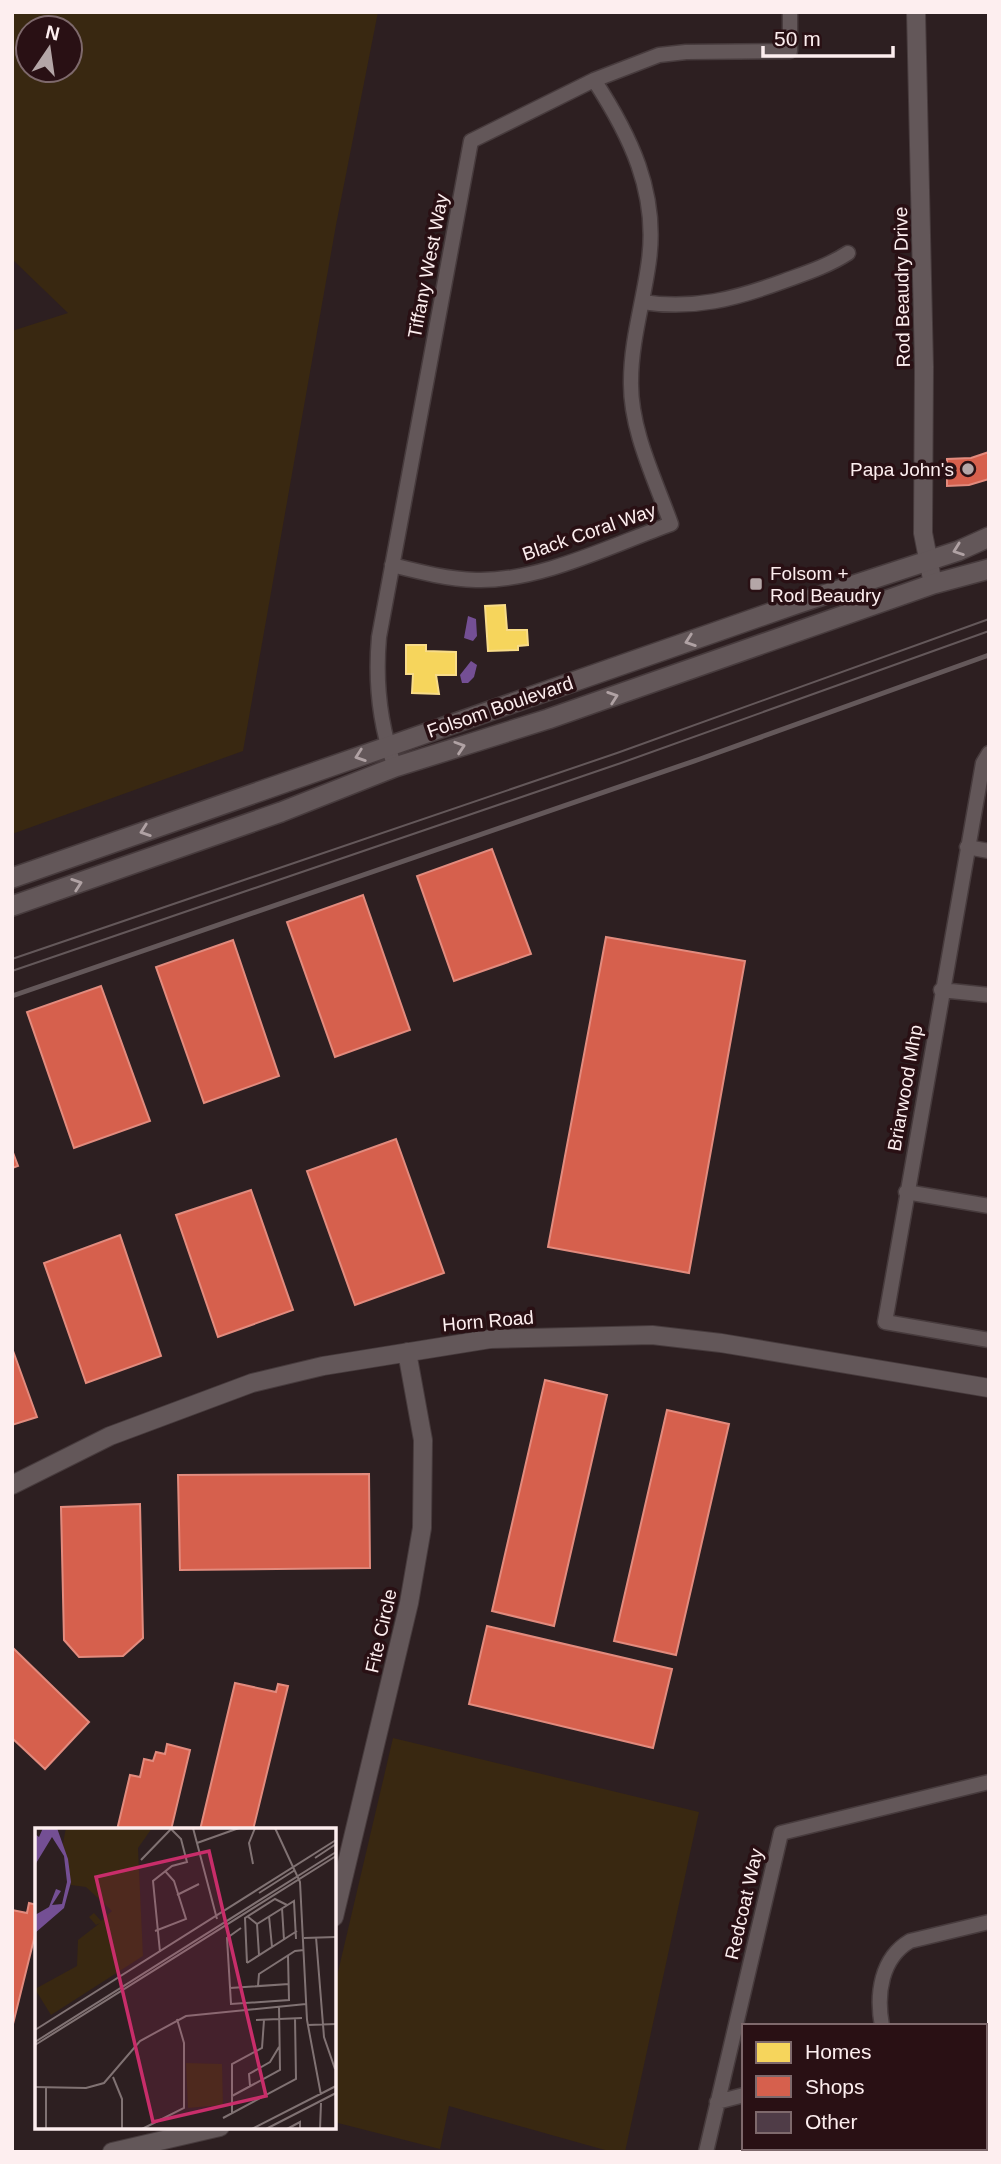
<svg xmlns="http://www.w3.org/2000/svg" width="1001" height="2164" font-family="Helvetica,sans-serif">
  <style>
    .green { fill: #392811; fill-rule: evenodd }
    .water { fill: #744f94 }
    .homes { fill: #f6d55c; stroke: #f8dc88; stroke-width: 2 }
    .shops { fill: #d6604d; stroke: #e28b7e; stroke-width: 2 }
    .building { fill: #4f3c47; stroke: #53474c; stroke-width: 2 }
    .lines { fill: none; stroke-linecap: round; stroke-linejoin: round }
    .minor-casing { stroke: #473b3d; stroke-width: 17 }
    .tertiary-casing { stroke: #473b3d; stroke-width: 20 }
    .secondary-casing { stroke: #473b3d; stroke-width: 22 }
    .minor { stroke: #635759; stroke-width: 14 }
    .tertiary { stroke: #635759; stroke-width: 18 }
    .secondary { stroke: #635759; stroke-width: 19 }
    .tram { stroke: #64585a; stroke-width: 2 }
    .rail { stroke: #64585a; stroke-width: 5 }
    .oneway { stroke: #b0a2a4 }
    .poi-dot { fill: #b4a6a7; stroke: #291014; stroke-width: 2.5 }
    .labels { text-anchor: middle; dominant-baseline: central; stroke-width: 7; stroke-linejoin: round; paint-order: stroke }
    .street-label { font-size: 19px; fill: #fdeeef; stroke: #291014 }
    .poi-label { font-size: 19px; fill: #fdeeef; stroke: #291014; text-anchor: end }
    .inset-road { fill: none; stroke: #807273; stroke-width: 2 }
    .view { fill: #c82d6a; fill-opacity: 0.15; stroke: #c82d6a; stroke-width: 3.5 }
    .inset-edge { fill: none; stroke: #fdeeef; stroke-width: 3.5 }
  </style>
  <rect width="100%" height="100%" fill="#2d1f21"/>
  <path class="green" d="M12,12H378L336,225L243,751L12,834V331L68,313L12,259ZM28,28H70V70H28Z
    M393,1738L699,1812L625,2152H612L449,2106L440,2149L334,2122V1989Z"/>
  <path class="water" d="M468,616L476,619L477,636L473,641L464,638Z
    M471,661L477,665L474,677L468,683H462L460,675Z"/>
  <path class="homes" d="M505,605L507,630H527L528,645L518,646V650L488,651L485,606Z
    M406,645H426V651L456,652V675H436L439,694L412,693L413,674H406Z"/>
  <path class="shops" d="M989,452V479L969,485L947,486V459L971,458Z
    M492,849L531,954L454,981L417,876Z
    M363,895L410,1030L335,1057L287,922Z
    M606,937L745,961L689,1273L548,1247Z
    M233,940L279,1076L204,1103L156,967Z
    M101,986L150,1121L74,1148L27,1012Z
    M396,1139L444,1273L355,1305L307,1171Z
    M12,1150L18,1166L12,1168Z
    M251,1190L293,1310L218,1337L176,1215Z
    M120,1235L161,1356L86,1383L44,1263Z
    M12,1348L37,1417L12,1425Z
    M545,1380L607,1395L554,1626L492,1611Z
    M667,1410L729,1424L676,1655L614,1641Z
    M369,1474L370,1568L180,1570L178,1475Z
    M140,1504L143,1638L123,1656L79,1657L64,1640L61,1507Z
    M487,1626L672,1669L653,1748L469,1704Z
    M12,1647L89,1722L45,1769L12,1738Z
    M235,1683L276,1692L278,1684L288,1686L253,1830H200Z
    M167,1744L190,1750L171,1830H117L130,1775L140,1777L144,1759L153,1761L156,1752L165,1754Z
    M29,1903L37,1905V1927L12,2028V1910L27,1913Z"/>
  <path class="building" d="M988,72H989L988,129Z"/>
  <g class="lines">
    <defs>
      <path id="minor" d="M642,302C694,310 735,299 784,281C806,273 828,266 848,253
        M392,565C420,572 447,579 476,580C539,582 612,545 671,524C655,479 630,430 631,381C631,340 644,300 649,260C658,192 630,135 594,80
        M989,753L983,763L885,1322L989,1340
        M395,767C379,724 375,683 379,637L471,141L594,80L659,55L686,52L790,51V12
        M967,847L989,851
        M941,990L989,995
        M906,1192L989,1206
        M882,2026C876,1994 881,1958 910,1941L989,1922
        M985,2034H989
        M717,2102L744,2095
        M706,2152L781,1833L989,1782"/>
      <path id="tertiary" d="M916,12L924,367L923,533L933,584
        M12,1485L110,1436L252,1383L323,1366L490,1339L652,1335L721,1343L989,1388
        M334,1917L409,1603L422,1528L423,1440L407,1352
        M112,2152L220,2127"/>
      <path id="secondary" d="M12,878L796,604L958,551L989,537
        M12,906L281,812L395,767L548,719L933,584L989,569"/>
    </defs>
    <use href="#minor" class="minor-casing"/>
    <use href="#tertiary" class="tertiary-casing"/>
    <use href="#secondary" class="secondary-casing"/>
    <use href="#minor" class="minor"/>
    <use href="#tertiary" class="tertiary"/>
    <use href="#secondary" class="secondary"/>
    <path class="tram" d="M12,959L617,753L989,619
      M12,971L621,763L989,631"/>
    <path class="rail" d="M12,996L700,759L989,655"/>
  </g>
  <defs><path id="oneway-chevron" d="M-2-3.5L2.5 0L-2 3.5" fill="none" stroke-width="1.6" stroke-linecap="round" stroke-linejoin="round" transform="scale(1.75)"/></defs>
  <g class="oneway">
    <use href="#oneway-chevron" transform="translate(958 550) rotate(160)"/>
    <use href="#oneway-chevron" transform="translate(690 641) rotate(161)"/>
    <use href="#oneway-chevron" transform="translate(613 697) rotate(-19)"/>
    <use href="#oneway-chevron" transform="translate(460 747) rotate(-18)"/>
    <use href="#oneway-chevron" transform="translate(360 756) rotate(161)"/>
    <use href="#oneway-chevron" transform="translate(145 831) rotate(161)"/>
    <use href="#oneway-chevron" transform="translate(77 884) rotate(-19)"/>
  </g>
  <g class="poi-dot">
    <circle cx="968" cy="469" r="7"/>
    <rect x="749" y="577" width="14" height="14" rx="3.5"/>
  </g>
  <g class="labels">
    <g class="street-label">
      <text transform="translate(428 266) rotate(-79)">Tiffany West Way</text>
      <text transform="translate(902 287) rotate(-91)">Rod Beaudry Drive</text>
      <text transform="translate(589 532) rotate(-19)">Black Coral Way</text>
      <text transform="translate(500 707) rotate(-19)">Folsom Boulevard</text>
      <text transform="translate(905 1088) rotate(-80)">Briarwood Mhp</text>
      <text transform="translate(488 1321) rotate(-5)">Horn Road</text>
      <text transform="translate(381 1631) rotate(-77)">Fite Circle</text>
      <text transform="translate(744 1904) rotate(-77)">Redcoat Way</text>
    </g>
    <g class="poi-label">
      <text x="954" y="469">Papa John's</text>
      <text x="770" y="573" text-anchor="start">Folsom +<tspan x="770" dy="22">Rod Beaudry</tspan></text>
    </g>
  </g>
  <g transform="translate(35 1828)">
    <rect width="301" height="301" fill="#2d1f21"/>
    <path d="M31,0H117L103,20L108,128L16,187L0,161L42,138L43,112L65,95L61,97L54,89L59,85L66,93L77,83L51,59L36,57L27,20ZM151,235L187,236L188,277L153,280Z" fill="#392811"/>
    <path d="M8,0H22L33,31L36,54L29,80L0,105V87L14,79L21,61L26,63L17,77L27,76L32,54L29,28L17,9L0,37V6L4,9Z" fill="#744f94"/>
    <path class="inset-road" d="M158,0L182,91M240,0L265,54L272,192L286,267M162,15L204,0M280,30L301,16M106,32L137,0M218,36L214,15L220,0M224,65L260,42M142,67L164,56M247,80L249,112M212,88L222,96L259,73L261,111M234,88L237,119M222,96L224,127M206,100L192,110L196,176L254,172L253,128M120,103L151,91L139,53L130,43M281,109L289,209L300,241M269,110L301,109M125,124L118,53L137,38L152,34L146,11L136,1M212,135L210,90L240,71L252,77M212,135L262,103M223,158L224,146L260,123L269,122M195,160L254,156M221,192L267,190M273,197L301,196M0,202L301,12M0,214L301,24M0,217L301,28M78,249L87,271V301M215,258L214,246L235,234L244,219M0,259L51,260L69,255L105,213L151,188L271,176M197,268L245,242L244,178M197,286V236L227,220L229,192M188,290L261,251L260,190M11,301V259M107,301L149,280V215L142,191M217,301L301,258M231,301L301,265M252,301L265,294V301M285,301L286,275"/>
    <path class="view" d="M174,23L231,268L118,294L61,49Z"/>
    <rect width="301" height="301" class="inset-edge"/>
  </g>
  <rect width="1001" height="2164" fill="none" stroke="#fdeeef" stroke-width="28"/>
  <rect x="742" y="2024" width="245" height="126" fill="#291014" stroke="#7e696c" stroke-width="2"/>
  <rect x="756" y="2042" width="35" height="21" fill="#f6d55c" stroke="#7e696c" stroke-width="2"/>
  <text x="805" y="2059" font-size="21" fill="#fdeeef">Homes</text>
  <rect x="756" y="2076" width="35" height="21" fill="#d6604d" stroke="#7e696c" stroke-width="2"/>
  <text x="805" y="2094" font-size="21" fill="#fdeeef">Shops</text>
  <rect x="756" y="2112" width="35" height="21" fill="#4f3c47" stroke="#7e696c" stroke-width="2"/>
  <text x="805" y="2129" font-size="21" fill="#fdeeef">Other</text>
  <g transform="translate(49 49) rotate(13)"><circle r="33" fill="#291014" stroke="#7e696c" stroke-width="2"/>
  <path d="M0-5L12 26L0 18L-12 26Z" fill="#b4a6a7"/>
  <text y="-10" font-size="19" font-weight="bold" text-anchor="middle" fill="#fdeeef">N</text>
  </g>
  <path d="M763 46v10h130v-10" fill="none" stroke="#fdeeef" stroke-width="3.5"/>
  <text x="774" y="46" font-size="21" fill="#fdeeef" stroke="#291014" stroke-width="5" paint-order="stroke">50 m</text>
</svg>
